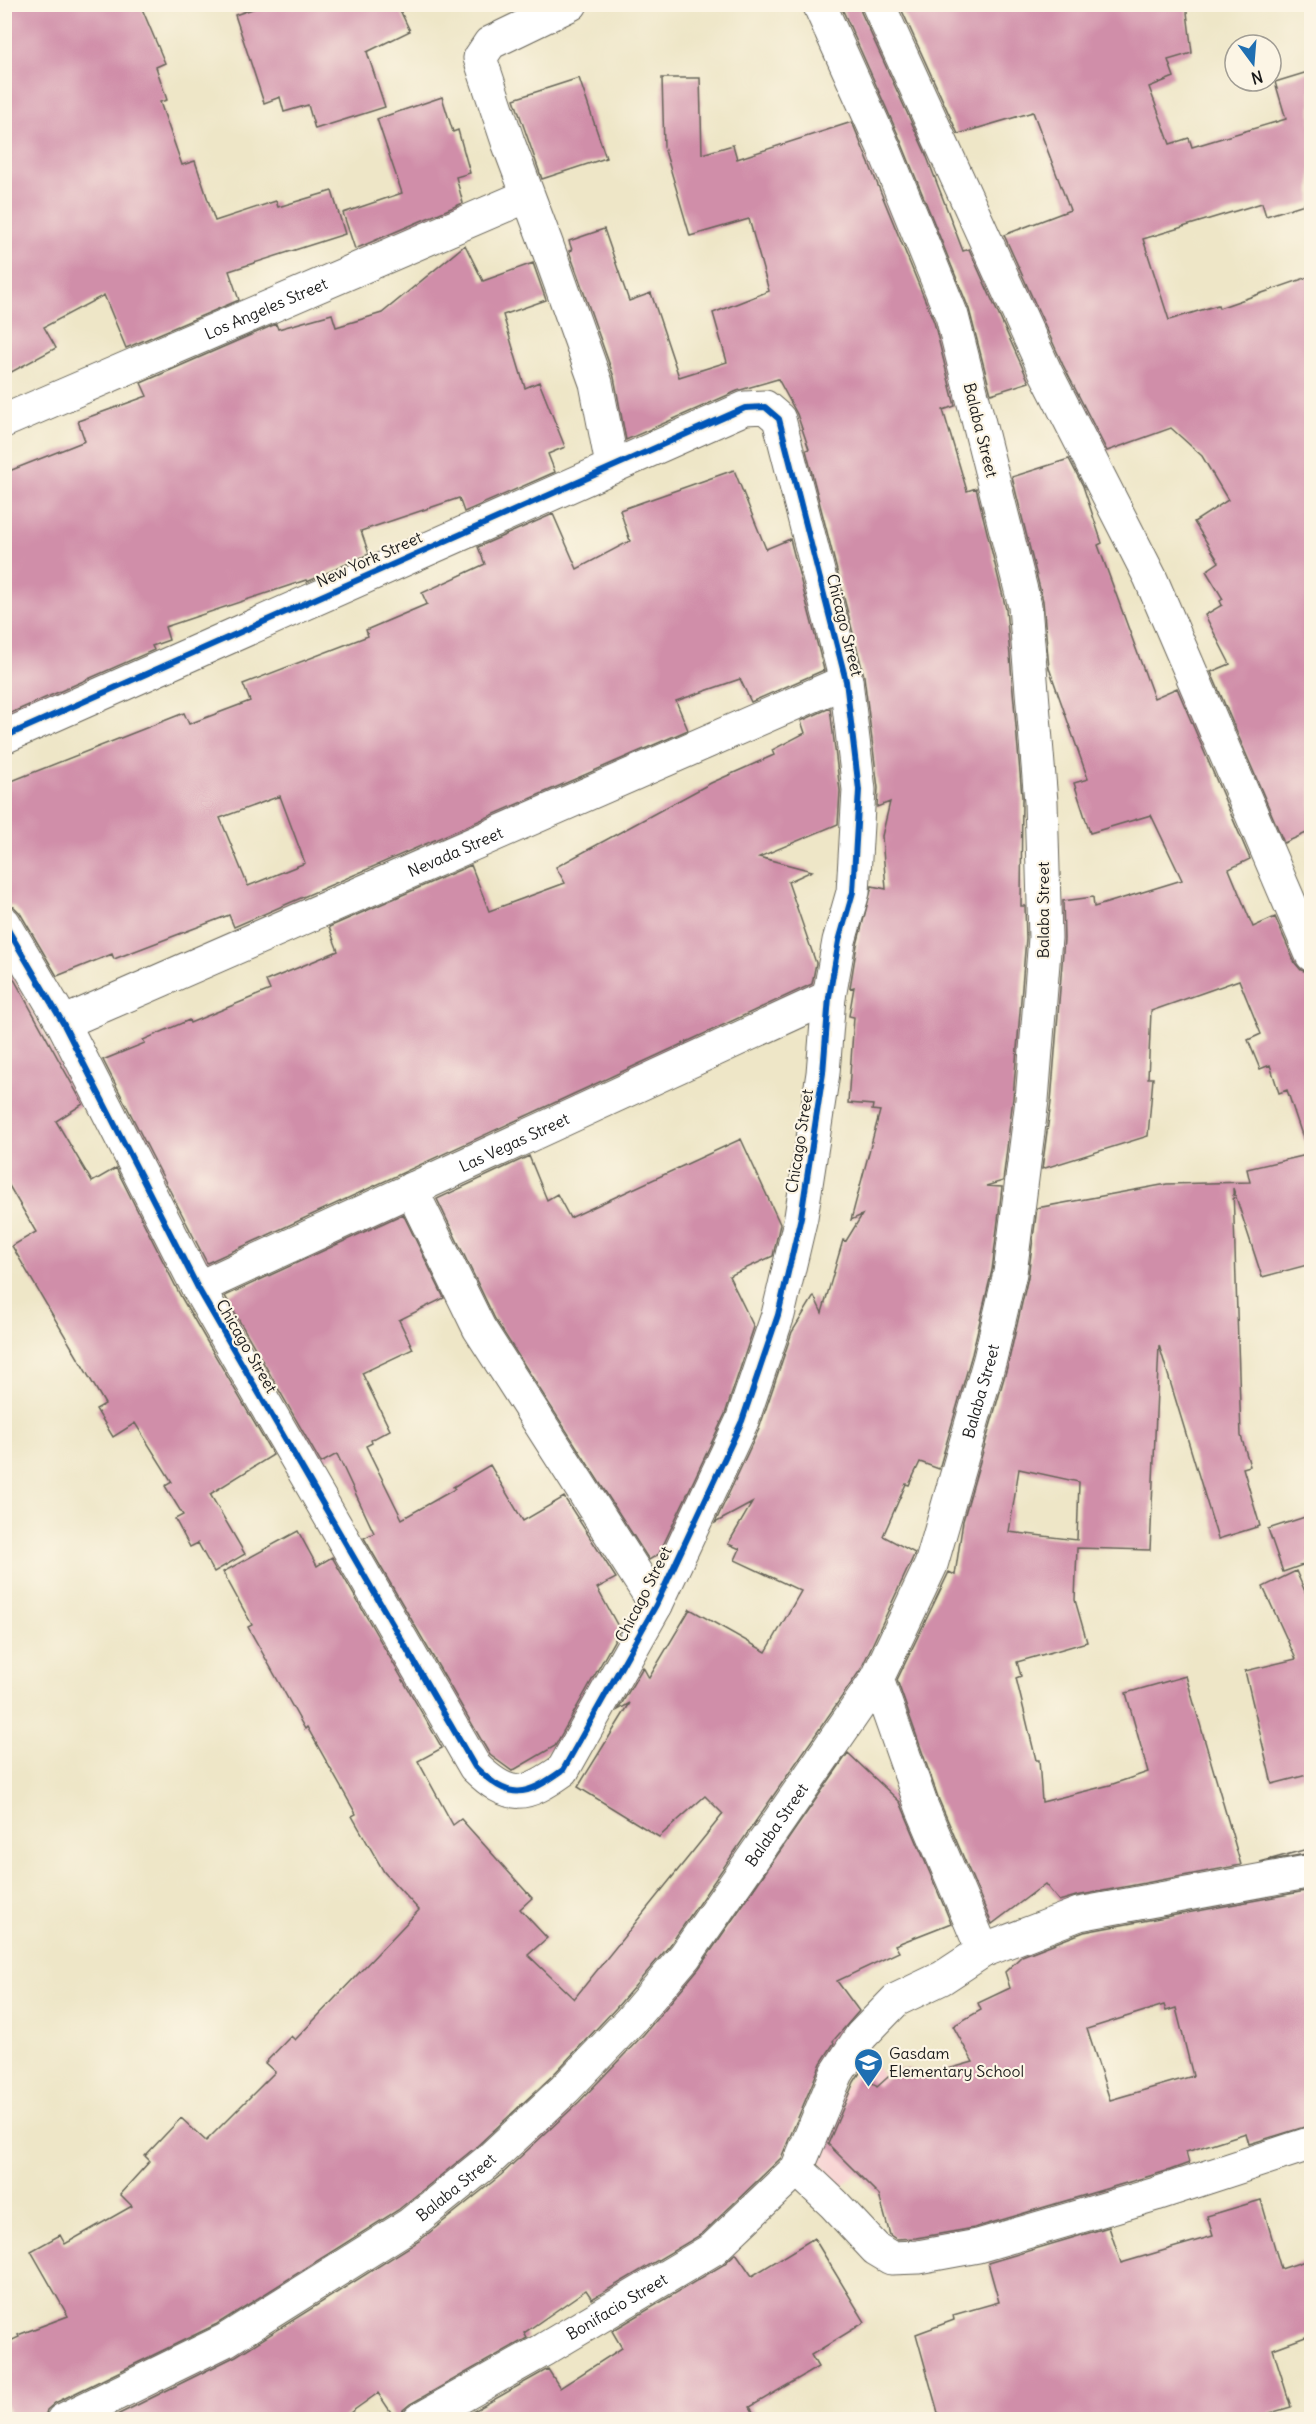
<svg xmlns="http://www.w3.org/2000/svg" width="1316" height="2424" font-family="Delius,sans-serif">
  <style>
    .built { fill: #f7cfd1 }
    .building { fill: #d08ea9; fill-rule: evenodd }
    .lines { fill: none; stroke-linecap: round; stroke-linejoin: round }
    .minor-casing { stroke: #666358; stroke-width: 35 }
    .minor { stroke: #fff; stroke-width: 33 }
    .cycleway-casing { stroke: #fcf5e5; stroke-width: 10 }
    .cycleway { stroke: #0057b8; stroke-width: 6 }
    .labels { text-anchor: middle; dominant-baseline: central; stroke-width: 4.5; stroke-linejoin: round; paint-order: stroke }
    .street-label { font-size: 16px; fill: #1c1c1c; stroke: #fcf5e5 }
    .poi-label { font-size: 16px; fill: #1c1c1c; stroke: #fcf5e5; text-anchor: start }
  </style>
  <rect width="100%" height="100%" fill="#fcf5e5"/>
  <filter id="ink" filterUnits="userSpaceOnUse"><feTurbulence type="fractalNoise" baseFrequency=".0167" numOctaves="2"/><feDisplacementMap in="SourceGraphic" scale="12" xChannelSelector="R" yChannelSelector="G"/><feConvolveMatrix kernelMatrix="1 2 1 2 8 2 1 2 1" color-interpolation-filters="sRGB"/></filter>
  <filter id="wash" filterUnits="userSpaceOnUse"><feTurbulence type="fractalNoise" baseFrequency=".008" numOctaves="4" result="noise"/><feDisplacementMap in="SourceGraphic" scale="24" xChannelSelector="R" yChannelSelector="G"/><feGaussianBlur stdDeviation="1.35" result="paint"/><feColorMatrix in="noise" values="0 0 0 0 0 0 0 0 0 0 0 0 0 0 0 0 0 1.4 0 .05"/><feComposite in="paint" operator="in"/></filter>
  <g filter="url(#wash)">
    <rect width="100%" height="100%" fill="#eee6c7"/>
    <path class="built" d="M867,2054L915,2121L841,2187L808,2146Z"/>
    <g id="blocks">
      <path class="building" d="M4,4H140L165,63L156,67L167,100L160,102L182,165L195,161L215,221L276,201L278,207L332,191L345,234L229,271L239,300L126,348L104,295L44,327L56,348L4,376Z
        M267,4H397L410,31L367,52L385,107L315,129L308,105L284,112L280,97L264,103L235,15Z
        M840,4H860L861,12L925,152L963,251L969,249L1029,382L991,394L969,309L900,139Z
        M899,4H1186L1192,53L1168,60L1174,77L1149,87L1170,144L1189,138L1192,147L1286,119L1275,82L1311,71V202L1266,216L1262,203L1143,239L1169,320L1218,305L1219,308L1311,276V831L1284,843L1211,672L1230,664L1205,615L1222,605L1220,601L1223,599L1206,571L1219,562L1194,522L1228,500L1202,456L1171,428L1107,451L1063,365L1004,235L1070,210L1033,112L958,134Z
        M579,78L606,158L542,179L514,99Z
        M662,78H700L702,154L733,145L737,159L852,122L934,322L955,406L943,410L967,491L976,488L1006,609L1022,797L1021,906H1025L1026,938L1013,1098L1003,1181L986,1186L1002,1187L992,1270L972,1354L939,1469L920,1462L909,1485L906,1484L883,1536L915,1553L861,1669L670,1945L616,2008L552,2076L476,2147L398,2210L217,2324L55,2403L47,2410L44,2420H13L4,2402V2344L19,2337L18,2335L68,2316L31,2251L60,2235L65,2244L132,2206L120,2194L150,2161L145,2156L181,2118L206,2141L275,2072L265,2063L291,2036L295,2040L419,1910L384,1872L352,1816L356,1814L307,1727L305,1729L248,1627L252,1625L223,1572L298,1531L317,1566L332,1557L442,1748L418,1761L453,1825L461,1819L532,1898L520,1909L547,1938L528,1955L574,1999L723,1814L705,1796L659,1837L578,1787L630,1703L618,1710L643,1667L649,1678L690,1609L766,1652L801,1591L735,1560L740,1549L728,1544L752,1503L715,1523L759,1429L792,1332L814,1296L822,1313L843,1240L846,1241L862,1215L851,1220L880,1111L872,1110L873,1105L848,1103L854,1017L849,1016L854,987L850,988L857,945L872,886L886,889L882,836L890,802L877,807L878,788L864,676L806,450L809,449L797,414L778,379L737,391L626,440L614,377L569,251L572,250L569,241L604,229L629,301L651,293L679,377L727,362L713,313L769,291L749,219L690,236L664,147Z
        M442,97L453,132L458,130L470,173L456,177L463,203L355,249L343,213L402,193L377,119Z
        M465,245L483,281L533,263L546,300L503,315L525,388L539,382L565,447L548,454L555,472L464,512L459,498L361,531L369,554L307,582L306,580L165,627L169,640L152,646L154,650L4,716V473L85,441L78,421L147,396L141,383L276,324L278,329L332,314L336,327L382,313Z
        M1069,459L1083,486L1102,543L1098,545L1154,698L1177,688L1250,859L1229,869L1253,927L1275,917L1295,963L1301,970L1311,973V1146L1306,1147L1287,1090L1279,1093L1270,1065L1260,1069L1248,1040L1261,1034L1239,980L1151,1011L1148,1078H1153L1148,1136L1042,1169L1051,1102L1064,939L1063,901L1093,897L1094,907L1182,880L1151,815L1090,833L1074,783L1088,779L1049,668L1043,601L1012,477Z
        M734,470L766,549L790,539L824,670L751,702L740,679L676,701L688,730L234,927L229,915L114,959L112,954L57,976L20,913L14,907L4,904V784L184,713L189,724L250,701L243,684L368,636L366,630L427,604L422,593L485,564L478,547L553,514L577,569L630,541L620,510ZM280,796L305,863L248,886L220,818Z
        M830,708L840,791L838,824L759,857L812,871L788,882L816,963L812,984L207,1263L103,1060L145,1043L143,1040L189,1020L190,1023L270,990L266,981L338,951L329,927L471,865L489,911L565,883L556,867L711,783L774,755L772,750L805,733L801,721Z
        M4,961L83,1104L56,1121L92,1182L116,1168L181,1297L273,1455L210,1494L245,1554L214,1572L198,1543L190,1547L175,1519L183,1515L165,1486L172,1482L135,1423L113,1437L96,1409L105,1404L12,1246L36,1232L4,1177Z
        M741,1139L780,1224L773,1256L729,1276L754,1327L725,1414L659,1554L649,1560L495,1319L437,1199L529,1156L547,1200L557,1194L570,1218Z
        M1311,1154V1264L1262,1277L1233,1188L1241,1436L1250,1466L1243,1468L1260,1526L1218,1539L1159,1345L1150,1550L1077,1548L1075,1600L1087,1642L1017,1662L1021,1676L1016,1678L1036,1760H1039L1042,1802L1110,1785L1148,1772L1126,1693L1186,1676L1241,1865L1076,1896L1059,1901L1045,1884L992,1924L939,1800L897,1680L949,1572L955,1575L963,1521L1008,1364L1028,1277L1037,1208L1167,1184L1250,1182L1247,1169ZM1019,1469L1079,1482L1077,1540L1009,1532Z
        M403,1214L444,1298L399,1320L413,1349L362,1373L390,1430L371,1440L372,1443L366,1446L402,1519L455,1489L453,1487L490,1465L523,1521L564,1497L616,1578L597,1588L620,1630L555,1746L512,1771L490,1755L364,1538L374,1533L337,1454L321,1463L225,1296Z
        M1311,1515V1562L1283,1572L1268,1529Z
        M1296,1571L1311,1605V1774L1272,1784L1245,1671L1296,1659L1263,1587Z
        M848,1753L900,1802L951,1923L895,1945L899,1952L837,1981L859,2011L833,2041L834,2043L821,2063L781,2158L702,2234L592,2299L586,2290L524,2333L527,2338L410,2404L403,2410L400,2420H396L378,2393L340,2420H107L236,2356L419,2241L501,2175L579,2102L644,2034L699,1968Z
        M1311,1848V1853L1260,1862Z
        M1311,1890V2125L1249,2144L1246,2133L1186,2152L1189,2163L1170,2170L974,2228L916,2238L896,2239L890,2235L879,2195L828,2144L854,2082L861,2071L877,2087L897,2069H909L917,2078L973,2062L953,2026L981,2010L978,2003L1010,1988L1005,1972L1022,1956L1084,1932ZM1164,2005L1166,2011L1176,2008L1193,2076L1110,2100L1087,2029Z
        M1261,2200L1281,2269L1311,2259V2335L1273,2349L1291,2407L1270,2413L1272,2420H940L916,2334L954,2320L953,2315L999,2302L988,2263L1109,2227L1121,2263L1213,2236L1207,2216Z
        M814,2238L865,2322L811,2355L818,2367L750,2407L758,2420H458L548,2369L560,2388L622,2348L612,2331L723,2265L736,2253L752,2276Z"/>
    </g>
  </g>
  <g filter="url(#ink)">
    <use href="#blocks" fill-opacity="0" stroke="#666358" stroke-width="1.5"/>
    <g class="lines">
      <defs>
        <g id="minor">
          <path d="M571,4L490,43L480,58L508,142L546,243L596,383L612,465"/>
          <path d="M878,4L1046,373L1150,577L1312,955"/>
          <path id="s1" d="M4,421L527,196"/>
          <path d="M4,737L745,408L765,407L779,419L846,681L859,790L853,892L839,941L829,997L823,1073L801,1217L778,1315L742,1421L656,1605L563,1770C525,1797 510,1801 475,1767L198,1288L63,1023L4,923"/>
          <path id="s2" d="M63,1023L846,681"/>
          <path d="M411,1189L479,1328L656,1605"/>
          <path id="s3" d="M198,1288L829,997"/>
          <path d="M877,1679L922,1807L983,1951"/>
          <path d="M797,2169L834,2204L876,2249L891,2258L918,2257L978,2246L1156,2194L1312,2143"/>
          <path id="s4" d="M63,2420L226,2340L409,2225L488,2161L565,2089L630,2021L685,1956L772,1831L877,1679L931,1565L990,1359L1010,1273L1032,1100L1045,938L1041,802L1025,606L952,316L883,146L819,4"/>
          <path id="s5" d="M419,2420L545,2349L713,2249L797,2169L837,2073L861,2036L896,2000L942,1978L983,1951L1079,1914L1312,1871"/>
        </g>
      </defs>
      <use href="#minor" class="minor-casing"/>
      <use href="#minor" class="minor"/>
      <defs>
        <path id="cycleway" d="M4,737L745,408L765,407L779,419L846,681L859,790L853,892L839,941L829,997L823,1073L801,1217L778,1315L742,1421L656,1605L563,1770C525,1797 510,1801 475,1767L198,1288L63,1023L4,923"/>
      </defs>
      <use href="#cycleway" class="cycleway-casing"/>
      <use href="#cycleway" class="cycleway"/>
    </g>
  </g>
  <defs>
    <symbol id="school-pin" viewBox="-11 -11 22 30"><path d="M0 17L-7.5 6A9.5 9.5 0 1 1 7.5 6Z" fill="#1f6fb2" stroke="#fcf5e5"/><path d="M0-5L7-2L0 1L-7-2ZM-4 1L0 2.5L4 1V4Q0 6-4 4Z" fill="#fff"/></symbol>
  </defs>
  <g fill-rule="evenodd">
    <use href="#school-pin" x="852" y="2046" width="33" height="45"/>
  </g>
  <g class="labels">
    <g class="street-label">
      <text stroke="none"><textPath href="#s1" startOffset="285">Los Angeles Street</textPath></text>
      <text transform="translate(981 430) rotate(76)">Balaba Street</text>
      <text transform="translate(369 559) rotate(-24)">New York Street</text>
      <text transform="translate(845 625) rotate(76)">Chicago Street</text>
      <text stroke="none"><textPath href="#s2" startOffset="428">Nevada Street</textPath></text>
      <text transform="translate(1043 910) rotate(-90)">Balaba Street</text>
      <text transform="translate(799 1141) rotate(-81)">Chicago Street</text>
      <text stroke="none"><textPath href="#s3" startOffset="348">Las Vegas Street</textPath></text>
      <text transform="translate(247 1346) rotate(60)">Chicago Street</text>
      <text stroke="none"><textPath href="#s4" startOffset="1428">Balaba Street</textPath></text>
      <text transform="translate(643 1594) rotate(-63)">Chicago Street</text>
      <text stroke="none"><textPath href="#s4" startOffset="944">Balaba Street</textPath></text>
      <text stroke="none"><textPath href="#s4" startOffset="458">Balaba Street</textPath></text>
      <text stroke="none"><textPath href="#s5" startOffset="228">Bonifacio Street</textPath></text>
    </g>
    <g class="poi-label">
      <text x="889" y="2053">Gasdam<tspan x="889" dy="18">Elementary School</tspan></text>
    </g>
  </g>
  <rect width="1316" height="2424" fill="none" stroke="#fcf5e5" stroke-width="24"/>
  <g transform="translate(1253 63) rotate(164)"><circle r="28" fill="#fcf5e5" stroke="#a29e95" stroke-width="1.5"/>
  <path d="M0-4.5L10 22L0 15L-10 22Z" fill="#1f6fb2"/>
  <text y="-9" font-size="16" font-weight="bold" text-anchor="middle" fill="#1c1c1c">N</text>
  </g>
</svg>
